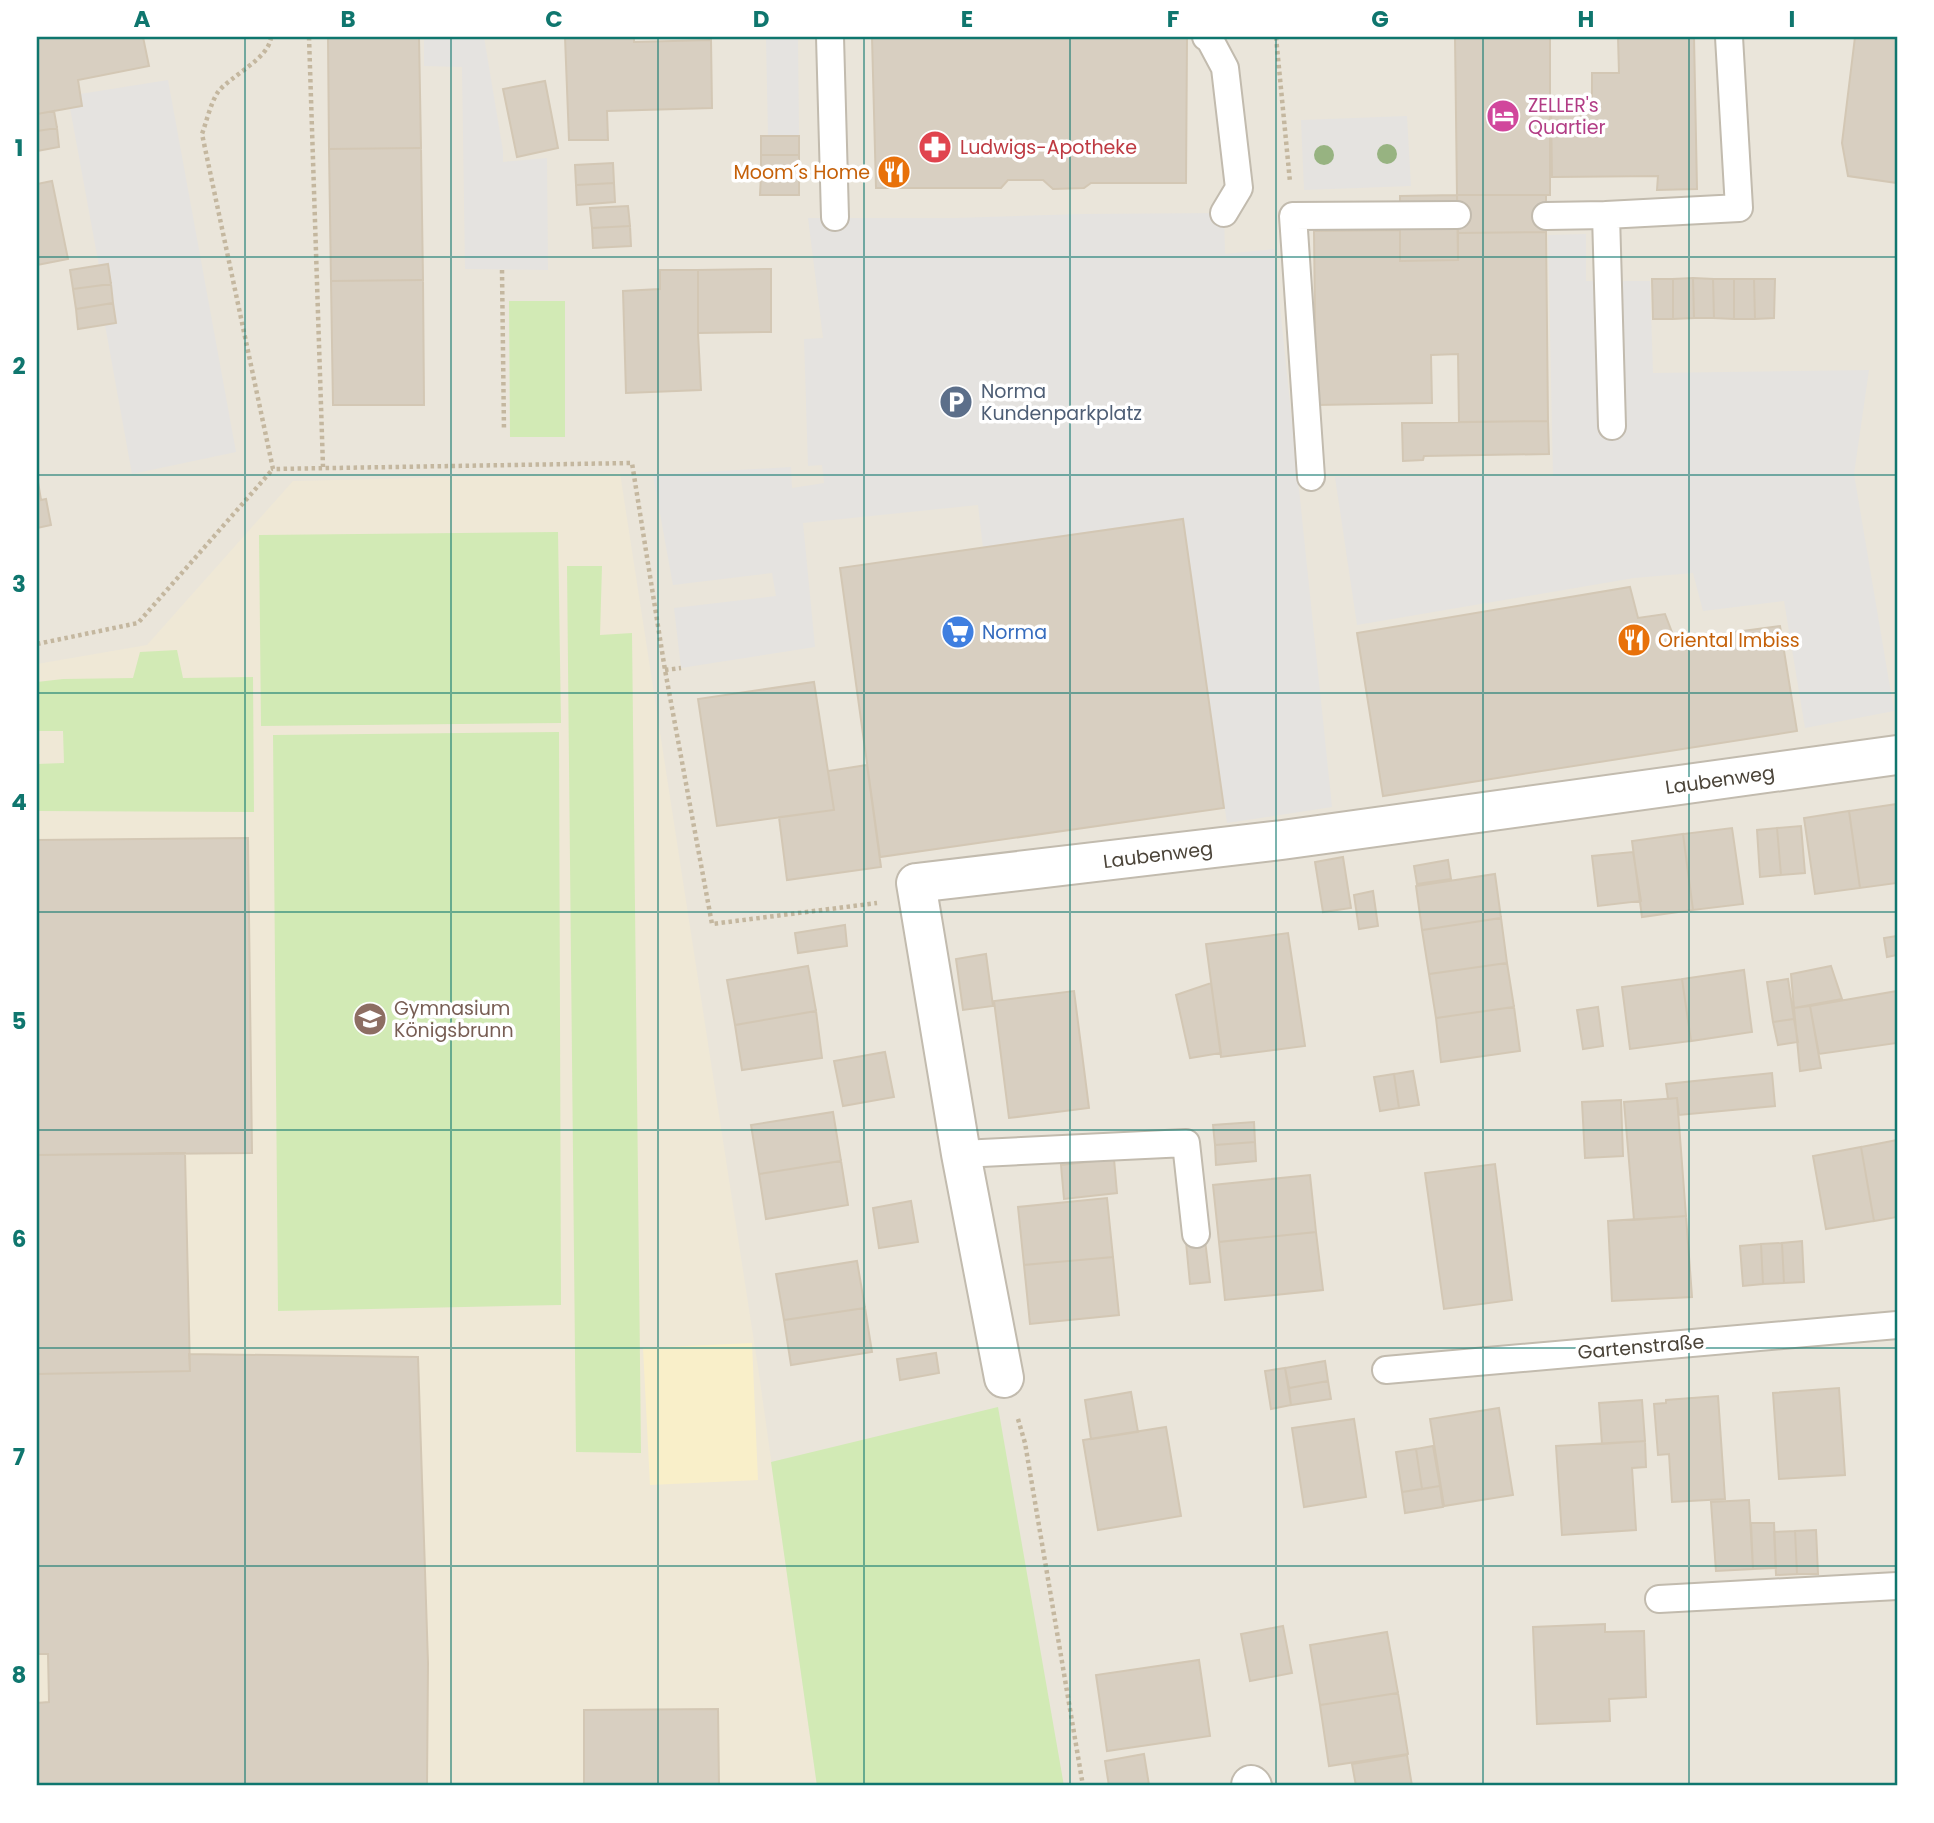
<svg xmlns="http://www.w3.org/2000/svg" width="1934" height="1823" font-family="Poppins,sans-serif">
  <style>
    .residential { fill: #eae5da }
    .education { fill: #efe8d6 }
    .green { fill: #d2eab5 }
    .sand { fill: #f9efc9 }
    .parking { fill: #e5e3e0 }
    .building { fill: #d8cfc1; stroke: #d3c7b4; stroke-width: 2 }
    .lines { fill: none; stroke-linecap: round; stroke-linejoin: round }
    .lane-casing { stroke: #c2bbae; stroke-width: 30 }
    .street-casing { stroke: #c2bbae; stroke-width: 42 }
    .path { stroke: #c4b79f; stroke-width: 4.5; stroke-dasharray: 3.5 3.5; stroke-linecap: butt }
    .lane { stroke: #fff; stroke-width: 26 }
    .street { stroke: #fff; stroke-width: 38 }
    .tree { fill: #97b381 }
    .grid { fill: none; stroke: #0f766e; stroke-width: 2; stroke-opacity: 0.55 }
    .labels { text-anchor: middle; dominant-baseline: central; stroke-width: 7; stroke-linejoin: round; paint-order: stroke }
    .hotel-label { font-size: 19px; fill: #b23c85; stroke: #fff; text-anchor: start }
    .health-label { font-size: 19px; fill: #be3a42; stroke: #fff; text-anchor: start }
    .food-label { font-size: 19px; fill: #c56008; stroke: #fff; text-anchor: end }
    .service-label { font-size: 19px; fill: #4e5e75; stroke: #fff; text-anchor: start }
    .shop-label { font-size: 19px; fill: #366cbe; stroke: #fff; text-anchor: start }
    .street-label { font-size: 19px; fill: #4b4439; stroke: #fff }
    .education-label { font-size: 19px; fill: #785e54; stroke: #fff; text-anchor: start }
    .neatline { fill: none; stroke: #0f766e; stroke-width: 2.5 }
    .grid-label { font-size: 23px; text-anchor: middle; font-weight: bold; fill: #0f766e }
  </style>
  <rect width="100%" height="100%" fill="#f6f3ec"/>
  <path class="residential" d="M37,37H1897V1786H37Z"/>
  <path class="education" d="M620,473L759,1374L817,1786H37V664L147,645L293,481Z"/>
  <path class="green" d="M509,301H565V437H510Z
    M558,532L561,723L261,726L259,535Z
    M567,566H602L600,635L632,633L641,1453L576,1452Z
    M177,650L183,678L253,677L254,812L37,811V764L64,763L63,731H37V682L63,679L133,678L140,652Z
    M559,732L561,1305L278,1311L273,735Z
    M998,1407L1064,1786H817L771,1462Z"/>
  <path class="sand" d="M752,1343L758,1480L650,1485L643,1348Z"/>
  <path class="parking" d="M424,37H484L503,151V162L547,158L548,270L465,269L462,67L424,66Z
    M766,37H798L799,136H768Z
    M168,80L236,452L132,474L105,325L116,323L108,265L99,266L70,108L82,106L80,94Z
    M1407,116L1411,186L1304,190L1301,120Z
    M1224,213L1225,254L1274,249L1332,807L1227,823L1183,519L983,548L978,505L803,523L815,647L681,668L674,608L776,596L772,573L673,585L653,475L791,467L792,488L824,483L822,465L808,466L804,339L823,338L808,218H956L1082,214Z
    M1586,234V281H1650L1653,373L1869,370L1854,474L1894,711L1805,728L1784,601L1703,611L1693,573L1634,578L1357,625L1335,477L1553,476L1548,235Z"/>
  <path class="building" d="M37,37H143L149,66L78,80L82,106L37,114Z
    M328,37H419L421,148L329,149Z
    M565,37H634V42L711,40L712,108L607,111L608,140H569Z
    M872,37H1187L1186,183H1091L1084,188L1053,189L1043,180H1008L1001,188H876Z
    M1455,37H1550V195H1457Z
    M1618,37H1694L1697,189L1657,190L1658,176L1552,177L1551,108L1592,107V73H1619Z
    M1855,37H1897V183L1848,176L1842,143Z
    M545,81L558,148L517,157L503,89Z
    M54,111L57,128L37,131V114Z
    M57,128L59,147L37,151V131Z
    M761,136H799V155H761Z
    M421,148L423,280L331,281L329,149Z
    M761,155H799V175H761Z
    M613,163L614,183L576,185L575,165Z
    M761,175H799V195H760Z
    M52,181L68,259L37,265V184Z
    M614,183L615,202L577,205L576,185Z
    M1457,195L1458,260L1400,261V196Z
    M1457,195H1546V232L1458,233Z
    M628,206L630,226L592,228L590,208Z
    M630,226L631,246L593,248L592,228Z
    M1400,230V261L1458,260V233L1546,232L1548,421L1459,422L1458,354L1431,355L1432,403L1316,405L1314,231Z
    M108,264L111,284L73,289L70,270Z
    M771,269V332L698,333V270Z
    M660,270H698V333L701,390L626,393L623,291L660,289Z
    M1693,278L1713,279L1714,318H1694Z
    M1693,278L1694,318L1673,319V279Z
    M1652,279H1673V319H1653Z
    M1713,279H1734V319L1714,318Z
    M1734,279H1754L1755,319H1734Z
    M1754,279H1775L1774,318L1755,319Z
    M423,280L424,405H333L331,281Z
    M111,284L113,303L76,309L73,289Z
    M113,303L116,323L78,329L76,309Z
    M1548,421L1549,454L1424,456L1423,460L1403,461L1402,423Z
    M37,476L41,500L46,499L51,525L37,528Z
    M1183,519L1224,808L880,857L840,568Z
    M1630,587L1638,618L1665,614L1675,640L1780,626L1797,731L1383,796L1357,633Z
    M814,682L834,810L717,826L698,699Z
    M867,765L881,867L787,880L779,817L834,810L828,771Z
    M1897,804V883L1860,888L1849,811Z
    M1849,811L1860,888L1815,894L1804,818Z
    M1801,826L1805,873L1781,875L1777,828Z
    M1732,828L1743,904L1693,910L1683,834Z
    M1777,828L1781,875L1760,877L1757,830Z
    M1683,834L1693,910L1642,917L1632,841Z
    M248,838L252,1153L37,1155V840Z
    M1633,852L1641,901L1598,906L1592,856Z
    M1343,857L1351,908L1323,912L1315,862Z
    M1448,860L1451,879L1417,884L1414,866Z
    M1495,874L1501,918L1422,930L1416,886Z
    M1373,891L1378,926L1359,929L1354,895Z
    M1501,918L1507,963L1429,974L1422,930Z
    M845,925L847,946L798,953L795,933Z
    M1288,933L1305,1046L1221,1057L1206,944Z
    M1897,936V955L1887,957L1884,938Z
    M986,954L993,1006L963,1010L956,959Z
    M1507,963L1514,1007L1436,1018L1429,974Z
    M808,966L816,1011L735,1025L727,980Z
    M1831,966L1842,999L1794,1008L1791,974Z
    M1744,970L1752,1032L1691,1041L1682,979Z
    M1682,979L1691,1041L1630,1049L1622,987Z
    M1788,979L1794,1019L1773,1022L1767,982Z
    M1211,983L1221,1053L1190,1058L1176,995Z
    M1074,991L1089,1108L1009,1118L994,1001Z
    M1897,991V1043L1819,1054L1810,1006Z
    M1810,1006L1821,1068L1800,1071L1794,1008Z
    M1514,1007L1520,1051L1441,1062L1436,1018Z
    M1598,1007L1603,1046L1583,1049L1577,1010Z
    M816,1011L822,1058L742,1070L735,1025Z
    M1794,1019L1798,1042L1778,1045L1773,1022Z
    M885,1052L894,1097L843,1106L834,1061Z
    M1413,1071L1419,1105L1399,1108L1394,1074Z
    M1772,1073L1775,1106L1679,1115L1677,1098L1668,1099L1666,1084Z
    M1394,1074L1399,1108L1380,1111L1374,1077Z
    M1677,1098L1686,1216L1634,1220L1624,1102Z
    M1621,1100L1623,1156L1585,1158L1582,1102Z
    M833,1112L841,1161L759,1174L751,1125Z
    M1254,1122L1255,1142L1215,1145L1213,1125Z
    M1897,1140V1217L1874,1221L1861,1147Z
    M1255,1142L1256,1161L1216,1165L1215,1145Z
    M1861,1147L1874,1221L1826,1229L1813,1156Z
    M185,1153L190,1371L37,1374V1155Z
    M1114,1159L1117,1193L1064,1199L1061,1165Z
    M841,1161L848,1205L766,1219L759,1174Z
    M1495,1164L1512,1300L1444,1309L1425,1173Z
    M1310,1175L1316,1232L1219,1242L1213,1185Z
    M1107,1198L1113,1257L1024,1265L1018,1207Z
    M911,1201L918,1242L879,1248L873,1208Z
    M1686,1216L1692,1297L1612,1301L1608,1221Z
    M1316,1232L1323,1290L1225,1300L1219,1242Z
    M1205,1240L1210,1282L1190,1284L1186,1242Z
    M1802,1241L1804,1282L1784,1283L1782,1243Z
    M1782,1243L1784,1283L1763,1284L1761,1244Z
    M1761,1244L1763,1284L1743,1286L1740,1246Z
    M1113,1257L1119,1315L1030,1324L1024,1265Z
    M857,1261L865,1308L784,1320L776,1274Z
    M865,1308L872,1352L791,1365L784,1320Z
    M936,1353L939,1373L900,1380L897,1359Z
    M189,1354L418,1357L428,1663L427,1786H37V1703L49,1702L48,1654H37V1374L190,1371Z
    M1325,1361L1328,1381L1289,1388L1285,1368Z
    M1285,1368L1291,1405L1271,1409L1265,1371Z
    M1328,1381L1331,1399L1291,1405L1289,1388Z
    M1839,1388L1845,1475L1779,1479L1773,1393Z
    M1131,1392L1138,1432L1091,1439L1085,1400Z
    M1718,1396L1725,1499L1672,1502L1669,1454L1658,1455L1654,1404L1666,1403V1400Z
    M1642,1400L1645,1441L1602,1444L1599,1403Z
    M1499,1408L1513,1495L1444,1506L1430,1419Z
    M1354,1419L1366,1497L1304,1507L1292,1428Z
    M1166,1427L1181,1516L1098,1530L1083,1440Z
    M1645,1441L1646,1467L1632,1468L1636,1530L1562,1535L1556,1446Z
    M1433,1446L1440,1486L1422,1489L1416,1449Z
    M1416,1449L1422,1489L1402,1492L1396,1452Z
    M1440,1486L1443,1507L1405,1513L1402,1492Z
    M1749,1500L1753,1569L1716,1571L1711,1502Z
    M1751,1523H1774L1776,1568L1753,1569Z
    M1816,1530L1818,1574H1797L1795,1531Z
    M1795,1531L1797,1574L1776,1575L1774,1532Z
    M1605,1624V1632L1644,1631L1646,1697L1609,1699L1610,1721L1537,1724L1533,1627Z
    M1283,1626L1292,1673L1250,1681L1241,1634Z
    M1387,1632L1398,1693L1320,1705L1310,1645Z
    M1199,1660L1210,1736L1107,1751L1096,1675Z
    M1398,1693L1408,1754L1329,1766L1320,1705Z
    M718,1709L719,1786H584V1710Z
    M1144,1754L1149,1785L1109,1786L1105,1761Z
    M1407,1755L1412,1786H1356L1352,1764Z"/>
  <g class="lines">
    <defs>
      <path id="lane" d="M830,37L835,217
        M1206,37L1209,38L1225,68L1239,188L1224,213
        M1606,215L1739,208L1729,37
        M1546,216L1606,215L1612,426
        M1311,477L1293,216L1457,215
        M961,1154L1186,1143L1196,1234
        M1386,1370L1897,1325
        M1659,1599L1897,1586"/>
      <path id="street" d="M1004,1378L961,1154L916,883L1282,840L1897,755
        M1251,1785L1252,1786"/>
    </defs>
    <use href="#lane" class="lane-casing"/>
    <use href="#street" class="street-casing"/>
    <path class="path" d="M271,37C269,59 230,76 218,92C211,102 206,123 202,134L273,469L632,463L665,670L712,924L877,903
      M309,37L323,467
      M1276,37L1290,182
      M502,270L504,431
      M37,644L138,623L273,469
      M665,670L681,668
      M1018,1419L1025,1443L1083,1786
      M37,1672H38"/>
    <use href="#lane" class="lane"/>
    <use href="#street" class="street"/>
  </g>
  <g class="tree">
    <circle cx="1387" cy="154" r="10"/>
    <circle cx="1324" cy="155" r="10"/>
  </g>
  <path class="grid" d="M245,37V1786M451,37V1786M658,37V1786M864,37V1786M1070,37V1786M1276,37V1786M1483,37V1786M1689,37V1786M37,257H1897M37,475H1897M37,693H1897M37,912H1897M37,1130H1897M37,1348H1897M37,1566H1897"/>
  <defs>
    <symbol id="hotel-disc" viewBox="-11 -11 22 22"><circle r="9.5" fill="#d1479c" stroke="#fff"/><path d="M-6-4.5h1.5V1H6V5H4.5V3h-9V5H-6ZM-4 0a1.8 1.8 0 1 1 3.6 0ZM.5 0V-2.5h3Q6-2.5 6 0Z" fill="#fff"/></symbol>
    <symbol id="pharmacy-disc" viewBox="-11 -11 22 22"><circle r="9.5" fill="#e0444e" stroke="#fff"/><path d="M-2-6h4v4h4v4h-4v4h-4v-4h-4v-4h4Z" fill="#fff"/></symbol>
    <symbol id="restaurant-disc" viewBox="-11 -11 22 22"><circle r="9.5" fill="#e8710a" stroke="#fff"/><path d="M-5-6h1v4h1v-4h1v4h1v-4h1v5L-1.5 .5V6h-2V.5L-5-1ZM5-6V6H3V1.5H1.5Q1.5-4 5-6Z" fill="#fff"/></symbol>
    <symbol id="parking-disc" viewBox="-11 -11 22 22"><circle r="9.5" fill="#5c6f8a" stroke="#fff"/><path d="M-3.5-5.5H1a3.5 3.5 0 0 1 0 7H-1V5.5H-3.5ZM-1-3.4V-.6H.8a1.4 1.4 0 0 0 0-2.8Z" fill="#fff"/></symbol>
    <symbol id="supermarket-disc" viewBox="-11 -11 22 22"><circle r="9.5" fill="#3f7fe0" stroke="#fff"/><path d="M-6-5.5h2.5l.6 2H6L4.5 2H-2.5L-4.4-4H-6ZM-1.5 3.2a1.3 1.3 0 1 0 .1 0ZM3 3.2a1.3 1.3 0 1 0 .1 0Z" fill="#fff"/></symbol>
    <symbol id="school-disc" viewBox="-11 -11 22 22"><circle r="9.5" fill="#8d6e63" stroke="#fff"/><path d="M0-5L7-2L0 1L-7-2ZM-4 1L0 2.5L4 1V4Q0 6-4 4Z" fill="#fff"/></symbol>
  </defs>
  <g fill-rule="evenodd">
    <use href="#hotel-disc" x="1484" y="97" width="38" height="38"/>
    <use href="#pharmacy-disc" x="916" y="128" width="38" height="38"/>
    <use href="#restaurant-disc" x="875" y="153" width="38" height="38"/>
    <use href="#parking-disc" x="937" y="383" width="38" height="38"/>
    <use href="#supermarket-disc" x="939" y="613" width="38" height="38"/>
    <use href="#restaurant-disc" x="1615" y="621" width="38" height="38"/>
    <use href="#school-disc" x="351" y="1000" width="38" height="38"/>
  </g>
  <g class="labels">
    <g class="hotel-label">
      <text x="1528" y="105">ZELLER's<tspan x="1528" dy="22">Quartier</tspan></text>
    </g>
    <g class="health-label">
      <text x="960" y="147">Ludwigs-Apotheke</text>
    </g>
    <g class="food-label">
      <text x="870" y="172">Moom´s Home</text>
      <text x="1658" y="640" text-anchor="start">Oriental Imbiss</text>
    </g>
    <g class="service-label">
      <text x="981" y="391">Norma<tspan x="981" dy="22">Kundenparkplatz</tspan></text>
    </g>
    <g class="shop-label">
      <text x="982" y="632">Norma</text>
    </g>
    <g class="street-label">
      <text transform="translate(1720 780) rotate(-8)">Laubenweg</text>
      <text transform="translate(1158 855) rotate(-7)">Laubenweg</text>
      <text transform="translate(1641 1347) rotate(-5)">Gartenstraße</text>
    </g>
    <g class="education-label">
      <text x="394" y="1008">Gymnasium<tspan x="394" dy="22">Königsbrunn</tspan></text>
    </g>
  </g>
  <rect width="1934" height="1823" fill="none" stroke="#ffffff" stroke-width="77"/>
  <rect x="38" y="38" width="1858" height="1746" class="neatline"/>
  <g class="grid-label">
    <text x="142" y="27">A</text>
    <text x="348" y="27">B</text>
    <text x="554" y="27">C</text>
    <text x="761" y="27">D</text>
    <text x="967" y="27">E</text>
    <text x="1173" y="27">F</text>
    <text x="1380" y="27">G</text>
    <text x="1586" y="27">H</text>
    <text x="1792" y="27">I</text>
    <text x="19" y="156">1</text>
    <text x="19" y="374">2</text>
    <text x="19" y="592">3</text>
    <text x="19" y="810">4</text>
    <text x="19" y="1029">5</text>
    <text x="19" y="1247">6</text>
    <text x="19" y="1465">7</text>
    <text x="19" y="1683">8</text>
  </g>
</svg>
